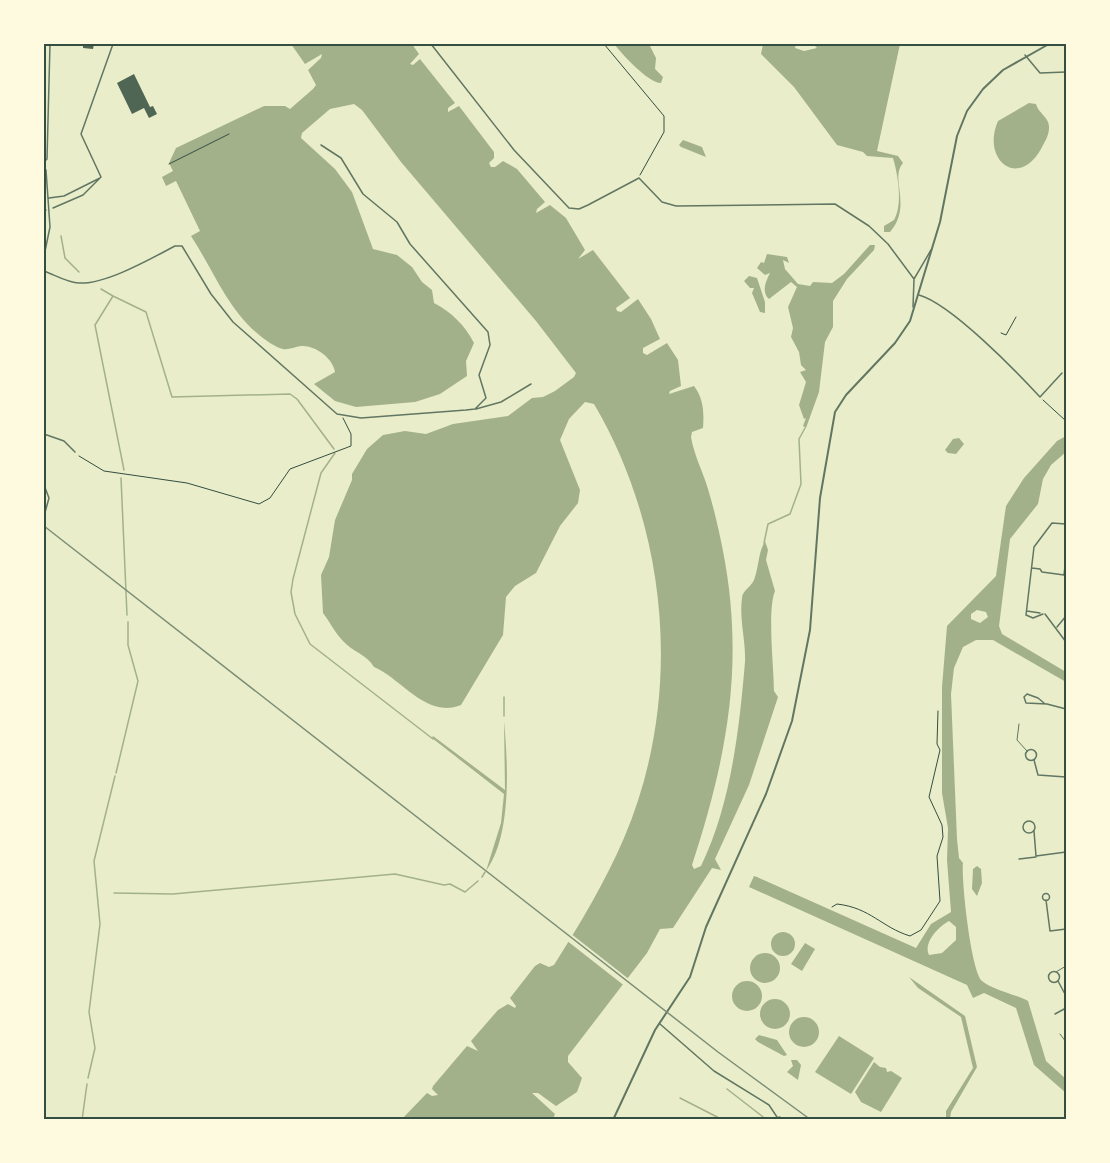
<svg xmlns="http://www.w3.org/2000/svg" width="1110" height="1163" font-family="Manrope,sans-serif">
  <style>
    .water { fill: #a3b18a; fill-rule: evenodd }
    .pier { fill: #e9edc9 }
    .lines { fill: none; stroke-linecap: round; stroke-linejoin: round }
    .stream { stroke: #a3b18a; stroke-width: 1.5 }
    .building { fill: #4f6655 }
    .path { stroke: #344e41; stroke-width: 1 }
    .service { stroke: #617663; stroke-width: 1 }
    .pedestrian { stroke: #617663; stroke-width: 1.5 }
    .minor { stroke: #617663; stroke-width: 1.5 }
    .tertiary { stroke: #617663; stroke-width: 2 }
    .rail { stroke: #7c8e77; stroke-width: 1.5 }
    .neatline { fill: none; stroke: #344e41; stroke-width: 2 }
  </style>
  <rect width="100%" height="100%" fill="#e9edc9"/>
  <path class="water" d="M291,44H412L419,54L410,64L413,65L420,59L455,103L448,108V112L459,106L494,152V158L489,163L491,167H495L503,161L517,169L545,202L537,209L536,213L550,205L566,218L585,250L578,259L593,250L630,298L616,308L617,311L621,312L638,299L651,319L660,339L643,348V353L647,355L667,343L678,360L681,386L670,391L669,394L694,386C704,399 704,414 703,428L692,432L691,437C694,455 703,472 708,489C714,509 719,530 723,551C745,664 727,758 692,865L694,869L701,866C731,804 739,731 745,662C746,641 739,619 742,598C742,591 751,587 754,580C759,567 758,553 765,541L768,550L766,560L775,591C767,611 774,667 774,691L778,697L749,785L715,859L721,870L712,868L673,928L660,929L647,953L568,1056V1062L582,1078L577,1092L556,1106L538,1093H532L555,1114L553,1119H402L427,1093L432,1096L438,1095L432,1089L433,1086L467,1046L478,1051L471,1041L498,1010L508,1004L515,1008L516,1006L510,998L535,966L540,963L549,967L554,965C580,924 605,882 624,838C683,700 670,533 594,404L585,402L569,419L560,440L580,490L578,503L560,526L536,573L515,586L506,597L503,635L461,705C426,719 401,678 374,667C366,654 353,652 343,641C335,633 330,622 323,613L321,575L329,557L335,520L352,480V474L367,449L383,435L405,431L426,434L453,424L508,416L532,398L543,397L555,391L574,377L576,373L536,321L401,162L362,110L354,104L330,109L302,133L301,138L335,169L352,192L373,249L397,255L412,267L422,282L432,290L434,303C451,312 465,325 474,343L466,361L467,376L440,394L415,402L356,407L335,401L314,384L335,372C333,358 315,345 301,346C295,347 288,350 283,349C278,348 274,345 270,343C230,317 216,274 191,236L200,231L176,181L166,186L162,177L173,171L169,163L176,148L264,106H285L290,109L313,89L316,85L308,70L321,58L322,54L305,64Z
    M614,44H649L656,58L655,69L663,77L661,83C648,83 622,54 614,44Z
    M763,44H796L795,48L804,51L817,48L813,44H900L877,151L898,156L903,163C889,179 913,205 890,232H884V226L894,220C903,204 898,175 893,158L867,156L863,152L837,145L794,87L761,54Z
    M1029,103L1036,104C1038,113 1050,118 1049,128C1049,136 1044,143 1041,149C1018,190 981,159 998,121Z
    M683,140L702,147L706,157L681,147L679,145Z
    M870,245H875L874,250L847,279L833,301V327L825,342L819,392L806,428L803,426L806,418L804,419L799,405L806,382L800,372L806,370L801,365L799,352L791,337L793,328L788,307L797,287L791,282L769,299C761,292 766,281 770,273L765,275L757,268L761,262L764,263L767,254L787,257L789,263L783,260L785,269L798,284L810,286L813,282L832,283L844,274Z
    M749,276L757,278L765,302V313L760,312L752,293L754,288H750L744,281Z
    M1066,436V452L1051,465L1043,479L1038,504L1010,539L999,626L1002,634L1066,672V682L993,640H976L963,647L954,668L951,694L957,839L959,858L963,863C961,879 971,971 982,981C993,990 1015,994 1028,1001L1046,1061L1066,1079V1093L1034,1065L1016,1008L984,993L973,998L967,985L749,887L754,876L757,877L916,948L931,924L951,912L947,860L948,828L942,793V687L947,626L996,576L1006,506L1024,478L1057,441ZM977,610L986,612L988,617L980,623L971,619V614ZM949,921L956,927V940L942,953L929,955C923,943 938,927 949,921Z
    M959,438L964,444L956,454L948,453L945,450L953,439Z
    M504,721C508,764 512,835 486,871L501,823L504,794L432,738L433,736L505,790Z
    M977,866L981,869L982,883L977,896L972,889L973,869Z
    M771 944a12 12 0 1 1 24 0a12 12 0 1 1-24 0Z
    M805,943L815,949L802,971L791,964Z
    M750 968a15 15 0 1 1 30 0a15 15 0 1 1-30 0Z
    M909,977L965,1016L977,1067L951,1112L950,1119H946V1111L973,1068L961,1017L918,988Z
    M732 996a15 15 0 1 1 30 0a15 15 0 1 1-30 0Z
    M760 1014a15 15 0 1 1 30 0a15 15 0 1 1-30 0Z
    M789 1032a15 15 0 1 1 30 0a15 15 0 1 1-30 0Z
    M759,1035L777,1040L787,1055L784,1056L758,1042L755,1039Z
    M839,1036L874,1058L851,1094L815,1072Z
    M791,1060H797L801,1065L798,1080L787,1072L793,1066Z
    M874,1062L880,1067L886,1068L887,1072L891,1071L902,1078L881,1112L861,1102L855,1092Z"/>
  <path class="pier" d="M570,933L630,980L626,987L566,940Z"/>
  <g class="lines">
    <path class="stream" d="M61,236L65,258L79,272
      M101,289L113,296L95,325L124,470
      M113,296L146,312L172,397L290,394L297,399L334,449
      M335,453L321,473L293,579L291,592L295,614L310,644L433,739
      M121,478L127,615
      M764,543L768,524L790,514L801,484L799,439L805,428
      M504,697V716
      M116,773L138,681L128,645V622
      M482,877L485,872
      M114,893L173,894L395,874L444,885L450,884L465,892L478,881
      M88,1078L95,1048L89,1012L100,924L94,861L115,776
      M727,1089L767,1120
      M680,1098L723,1120
      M82,1120L87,1084"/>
  </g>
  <path class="building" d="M83,44H94L93,49L83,48Z
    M134,74L150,107L153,106L157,114L149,118L144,108L132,114L117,83Z"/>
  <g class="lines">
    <path class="path" d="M604,44L664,116V132L640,175
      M169,164L229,134
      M1001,333L1006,335L1016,317
      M1043,400L1066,421
      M79,456L104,471L187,483L259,504L270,498L290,469L351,446V434L343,418
      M832,907L837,904C871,908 881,927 910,936L921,930L940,901L937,856L943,837L942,825L929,797L940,750L937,744L938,711"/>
    <path class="service" d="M1019,724L1017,740L1027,751
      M1056,972L1066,966
      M1060,1034L1066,1042"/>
    <path class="pedestrian" d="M1019,859L1036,857
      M1055,1014L1066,1008"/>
    <path class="minor" d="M431,44L514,150L569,208L579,209L588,205L639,178L662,202L676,206L835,204L869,226L888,244L914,279
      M1025,55L1040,73L1066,72
      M44,162L47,159L50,44
      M44,168L46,170L50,227L44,256
      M101,177L81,134L113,44
      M49,198L64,196L100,178
      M53,208L83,195L101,177
      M44,210H46
      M44,271C55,275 68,283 79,283C105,285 152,258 175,246H182L211,294L233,322L337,414L361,418L466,410L475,409L486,398L479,375L490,345L488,332L410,244L397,222L363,194L341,158L321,145
      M919,295C951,304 1016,371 1040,397L1062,373
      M913,307L914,279L931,250
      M476,409L501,402L531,384
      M44,434L64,441L75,452
      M44,485L49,498L44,516
      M1032,568L1040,569L1042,572L1064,575L1066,557
      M1027,611L1040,613
      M1043,614L1033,618L1026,615L1034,547L1052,523L1066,524
      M1045,614L1066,642
      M1057,627L1066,616
      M1044,703L1038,698L1027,694L1024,697L1026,703L1047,704L1066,709
      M1025.5 755a5.5 5.5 0 1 1 11 0a5.5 5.5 0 1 1-11 0Z
      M1034,760L1038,775L1066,777
      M1023 827a6 6 0 1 1 12 0a6 6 0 1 1-12 0Z
      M1034,831L1036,856L1066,852
      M1042.5 897a3.5 3.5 0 1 1 7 0a3.5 3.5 0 1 1-7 0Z
      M1046,900L1050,931L1066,929
      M1048.5 977a5.5 5.5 0 1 1 11 0a5.5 5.5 0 1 1-11 0Z
      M1058,981L1066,996
      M660,1024L714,1071L769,1105L779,1120
      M779,1117L787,1120"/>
    <path class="tertiary" d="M613,1120L655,1030L690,977L706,927L766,794L792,721L810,630L820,498L835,412L846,395L895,343L910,321L940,222L957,136L967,111L983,89L1003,70L1049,44"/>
    <path class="rail" d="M44,526L718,1052L811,1120"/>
  </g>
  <rect width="1110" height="1163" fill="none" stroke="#fefae0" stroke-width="90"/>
  <rect x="45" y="45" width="1020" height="1073" class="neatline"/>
</svg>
